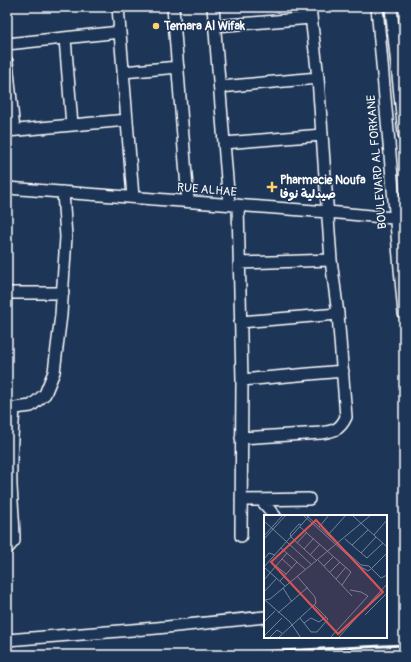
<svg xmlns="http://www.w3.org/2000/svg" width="411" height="662" font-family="Pangolin,'Playpen Sans Arabic',sans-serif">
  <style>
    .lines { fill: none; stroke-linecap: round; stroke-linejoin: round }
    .minor-casing { stroke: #fff; stroke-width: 14 }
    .minor { stroke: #1d3557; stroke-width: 11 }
    .rail { stroke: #fff; stroke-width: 3 }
    .poi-dot { fill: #ffd166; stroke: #1d3557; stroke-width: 1.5 }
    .labels { text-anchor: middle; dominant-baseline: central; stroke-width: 3; stroke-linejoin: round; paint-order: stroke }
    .poi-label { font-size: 12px; font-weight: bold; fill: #fff; stroke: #1d3557; text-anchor: start }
    .street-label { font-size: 12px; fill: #fff; stroke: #1d3557 }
    .inset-road { fill: none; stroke: #77869a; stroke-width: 1 }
    .view { fill: #de5353; fill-opacity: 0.15; stroke: #de5353; stroke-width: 2 }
    .inset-edge { fill: none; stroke: #fff; stroke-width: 2 }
  </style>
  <rect width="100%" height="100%" fill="#1d3557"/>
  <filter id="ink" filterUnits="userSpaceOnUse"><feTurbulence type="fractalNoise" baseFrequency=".025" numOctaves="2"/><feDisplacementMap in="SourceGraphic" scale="8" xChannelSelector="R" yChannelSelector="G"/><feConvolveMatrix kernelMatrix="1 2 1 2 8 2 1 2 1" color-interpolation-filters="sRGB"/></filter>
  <g filter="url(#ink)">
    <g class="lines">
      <defs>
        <path id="minor" d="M118,7L133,197
          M173,7L188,201
          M213,7L229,204
          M377,7L404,314
          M391,7L404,134
          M215,26L311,18
          M65,38L72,125
          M7,44L120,32
          M7,62L14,130
          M123,72L178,67
          M220,87L318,78
          M7,131L127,120
          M224,143L322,135
          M7,188L328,212L404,219
          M238,205L242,380L241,536
          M239,263L331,260
          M7,293H63
          M240,322L338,314
          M242,380L343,371
          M7,409L31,406L45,394L54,372L61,315L66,237L63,192
          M241,438L321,433C334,431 340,430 346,417L338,314L331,260L318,78L310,7
          M241,500L309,499
          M261,500L275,516
          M7,549L14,541C14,523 12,505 11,486C10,460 12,435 14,409
          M7,640L157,628L265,617"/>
      </defs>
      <use href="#minor" class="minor-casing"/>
      <use href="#minor" class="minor"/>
      <path class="rail" d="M195,655L404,645"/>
    </g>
  </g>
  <g class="poi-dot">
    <circle cx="156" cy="26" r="4"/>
    <path d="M270 181h4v4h4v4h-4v4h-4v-4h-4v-4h4z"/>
  </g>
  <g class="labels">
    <g class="poi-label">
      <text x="164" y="26">Temara Al Wifak</text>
      <text x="280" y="180">Pharmacie Noufa<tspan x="280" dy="14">صيدلية نوفا</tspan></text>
    </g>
    <g class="street-label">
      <text transform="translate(377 162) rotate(-95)">BOULEVARD AL FORKANE</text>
      <text transform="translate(207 190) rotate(5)">RUE ALHAE</text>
    </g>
  </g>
  <g transform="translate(264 515)">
    <rect width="123" height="123" fill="#1d3557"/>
    <path class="inset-road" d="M39,0L97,52L104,56L107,54M42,0L97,50L105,51L117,63L123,60M88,0L123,32M0,6L48,50M36,12L87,57L78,70M55,12L65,0M64,20L82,0M110,20L123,5M0,21L19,0M27,22L53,46M27,22L26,19L35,9L37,10M0,24L22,0M81,24L103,43L119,28M33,28L43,17M88,30L104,15M17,33L42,55M40,34L50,23M97,38L112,22M46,40L56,29M0,44L5,38L11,40M18,44L28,53M54,45L88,81M12,51L22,59M60,51L69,42M0,52L46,0M0,52L21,71M107,54L123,38M66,57L76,47M72,64L82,52M0,65L23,38M16,66L33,47M19,73L28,87M0,77L13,63M1,85L6,84L107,0M1,85L26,107L37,123M14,98L44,72M101,100L123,78M36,103L47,117H53L64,104L50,90M0,107L11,96M40,108L47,103L55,107L62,102M0,121L18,103M5,123L13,115L18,118M14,123L52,88L51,82L33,61M66,123L104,81L97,77L86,75M74,123L123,69"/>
    <path class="view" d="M52,5L119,77L74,119L7,47Z"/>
    <rect width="123" height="123" class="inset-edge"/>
  </g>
  <rect width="411" height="662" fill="none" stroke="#1d3557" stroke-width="24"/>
  <rect x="12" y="12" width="387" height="638" fill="none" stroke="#fff" stroke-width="1.5" filter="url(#ink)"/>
</svg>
